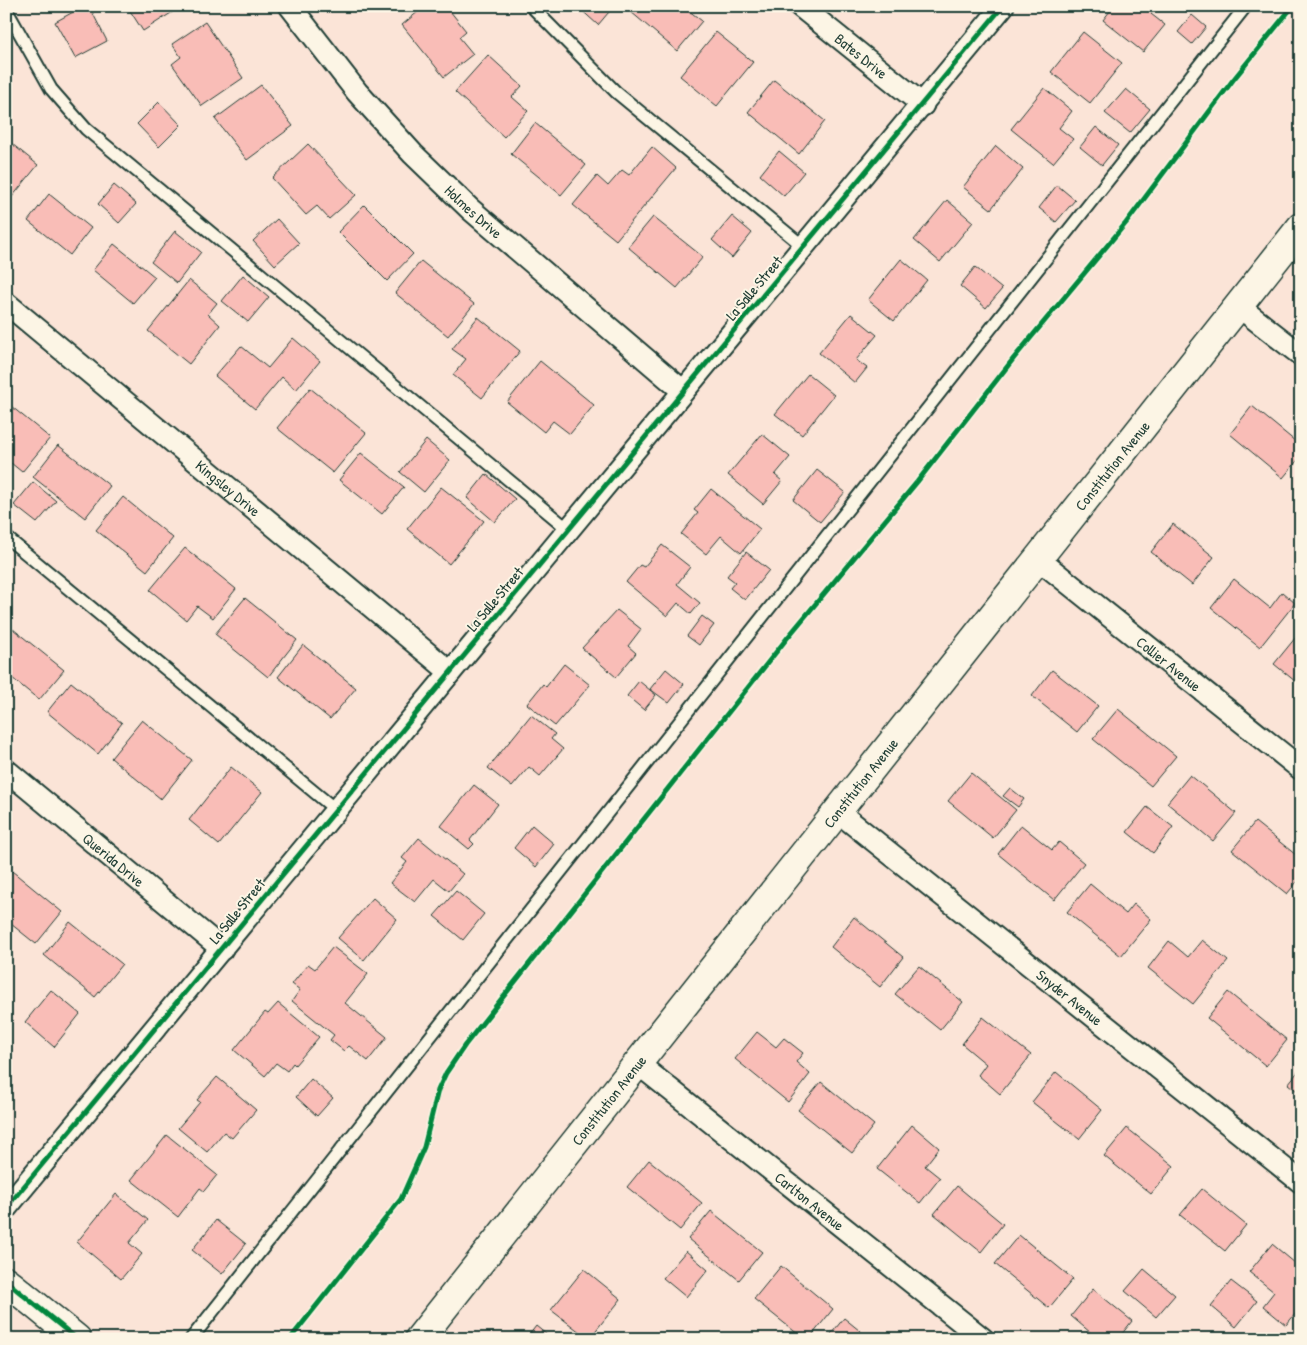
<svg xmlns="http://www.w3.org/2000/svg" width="1307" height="1345" font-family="'Patrick Hand',sans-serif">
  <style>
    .building { fill: #f9bdb7; stroke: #1f3d34 }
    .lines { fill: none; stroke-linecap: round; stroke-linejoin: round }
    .service-casing { stroke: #1f3d34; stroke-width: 15 }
    .minor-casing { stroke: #1f3d34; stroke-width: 25 }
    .secondary-casing { stroke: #1f3d34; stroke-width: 31 }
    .primary-casing { stroke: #1f3d34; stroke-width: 31 }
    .service { stroke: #fcf5e5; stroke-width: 11 }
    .minor { stroke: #fcf5e5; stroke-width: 21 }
    .secondary { stroke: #fcf5e5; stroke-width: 28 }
    .primary { stroke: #fcf5e5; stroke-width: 28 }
    .cycleway-casing { stroke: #fcf5e5; stroke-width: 8 }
    .cycleway { stroke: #00873e; stroke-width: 5 }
    .labels { text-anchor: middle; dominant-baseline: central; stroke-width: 4; stroke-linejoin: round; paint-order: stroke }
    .street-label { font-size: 15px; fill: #1f3d34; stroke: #fcf5e5 }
  </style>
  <rect width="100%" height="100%" fill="#fbe4d7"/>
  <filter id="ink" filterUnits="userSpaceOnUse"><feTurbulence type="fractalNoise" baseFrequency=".02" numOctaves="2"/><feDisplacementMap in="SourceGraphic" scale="10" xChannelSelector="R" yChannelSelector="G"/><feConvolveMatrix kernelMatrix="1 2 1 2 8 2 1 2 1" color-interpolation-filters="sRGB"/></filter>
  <g filter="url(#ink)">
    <path class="building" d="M84,6H89L107,41L75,58L55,22Z
      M127,6H182L143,31Z
      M425,6H446L466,31L459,37L473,54L444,77L402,25Z
      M577,6H614L598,25Z
      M624,6H683L702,21L677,51Z
      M1114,6H1157L1151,14L1165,25L1143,52L1103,20Z
      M1192,15L1206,27L1192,44L1178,32Z
      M205,22L243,78L202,106L172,64L181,57L172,44Z
      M716,32L753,62L717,106L680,76Z
      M1083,32L1122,63L1090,103L1051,72Z
      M488,55L522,86L512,97L528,111L504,137L455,92Z
      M774,80L825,121L799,154L748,112Z
      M261,85L293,126L247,160L215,119Z
      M1044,88L1072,111L1059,128L1073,139L1053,163L1011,129Z
      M1126,89L1150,109L1130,133L1105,113Z
      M159,102L181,125L159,147L137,124Z
      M535,123L586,165L561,195L511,154Z
      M1096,127L1118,145L1102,165L1080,147Z
      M6,139L38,165L8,202L6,201Z
      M308,144L356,195L329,219L317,206L306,215L272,178Z
      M996,146L1023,169L991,209L963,187Z
      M652,147L676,168L616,240L573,205L597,176L608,186L622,170L629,175Z
      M779,151L804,172L784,196L760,175Z
      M114,185L136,204L119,223L98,204Z
      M1057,185L1075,200L1056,222L1039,208Z
      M49,194L91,228L70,255L28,221Z
      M947,200L973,222L940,262L914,240Z
      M364,205L413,254L387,281L338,232Z
      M732,216L752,233L732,258L712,240Z
      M653,217L703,257L677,288L628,247Z
      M277,219L299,243L275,265L253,241Z
      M175,231L201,252L177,283L151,262Z
      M114,244L155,277L133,303L93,270Z
      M901,259L927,280L894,321L868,300Z
      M421,261L474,304L448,336L395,293Z
      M975,267L1002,289L986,308L960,286Z
      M243,275L269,297L248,322L222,301Z
      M189,280L217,303L208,314L220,325L189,364L148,331Z
      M851,314L877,335L856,360L867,368L855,383L819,353Z
      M478,317L520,351L482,398L453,375L466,359L452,349Z
      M293,338L320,361L296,390L282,377L255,409L215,376L241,346L268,368Z
      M540,361L594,405L570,434L553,421L544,432L507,402Z
      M808,374L834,395L802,435L775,414Z
      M310,388L366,433L333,473L277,428Z
      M6,402L50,438L22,472L6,459Z
      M1252,406L1301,446V456L1283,478L1230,434Z
      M762,434L790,457L775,475L782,481L763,504L728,475Z
      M426,440L450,460L424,492L400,472Z
      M58,445L110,486L85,518L33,477Z
      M361,453L404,487L382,514L339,480Z
      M817,470L845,492L820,522L793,500Z
      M486,474L515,499L495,522L467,498Z
      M33,482L56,501L37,523L14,505Z
      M441,487L484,521L449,564L407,529Z
      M711,489L760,529L741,553L721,536L706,554L681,534L698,513L694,510Z
      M123,497L173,538L147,571L96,530Z
      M1173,524L1214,557L1192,585L1151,552Z
      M662,545L690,567L677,584L700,603L691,614L678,603L667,616L626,582L640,565L644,567Z
      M185,548L236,589L213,618L197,606L186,620L150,590Z
      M746,552L769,570L745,600L730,588L735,582L727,576Z
      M1234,579L1270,608L1282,592L1295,603L1260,647L1211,608Z
      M245,598L297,640L268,677L215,634Z
      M617,610L641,629L628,646L636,653L616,677L582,648Z
      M702,616L714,625L699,645L687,636Z
      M13,629L64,670L39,700L6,673V637Z
      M1296,637L1301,641V686L1274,664Z
      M303,645L356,688L330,719L278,677Z
      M564,664L590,685L555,726L527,704L543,684L546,687Z
      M666,669L684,684L669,703L650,689Z
      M1052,670L1098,706L1077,732L1032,696Z
      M639,681L656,695L644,710L627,696Z
      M71,682L122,723L98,754L47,712Z
      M1118,709L1176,756L1151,786L1093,739Z
      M531,715L555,734L551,739L563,749L540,776L529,767L512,787L488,768Z
      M142,720L192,760L161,799L111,758Z
      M231,767L262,792L219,845L189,820Z
      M971,773L1016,810L993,838L948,801Z
      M1190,775L1236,813L1213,841L1167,803Z
      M474,785L498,804L470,840L474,844L469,849L441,826Z
      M1010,788L1024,799L1018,807L1003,796Z
      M1147,807L1173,827L1153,853L1127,832Z
      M1255,822L1301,859V877L1287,894L1232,850Z
      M532,825L554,844L536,867L514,848Z
      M1021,825L1052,850L1059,842L1084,863L1054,900L998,854Z
      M419,838L463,874L449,891L434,879L415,902L390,883L407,862L402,858Z
      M12,871L62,912L36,944L6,920V879Z
      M1090,884L1126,914L1134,904L1151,919L1121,956L1067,912Z
      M456,891L484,914L463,940L434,916Z
      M373,898L397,919L364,960L338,938Z
      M854,917L903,957L880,987L831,947Z
      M70,922L122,964L95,997L44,955Z
      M1202,940L1228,961L1193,1004L1148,968L1169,941L1188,957Z
      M333,947L368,974L345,1003L387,1037L368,1061L349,1046L344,1051L330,1040L334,1035L292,1001L300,990L292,984L308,964L315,969Z
      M919,966L963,1002L940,1030L895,994Z
      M51,990L80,1014L54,1047L25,1022Z
      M1228,992L1287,1040L1266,1066L1207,1018Z
      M278,1003L319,1037L295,1065L293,1063L287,1071L276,1063L265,1076L234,1050L265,1012L268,1014Z
      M983,1017L1031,1055L1000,1094L978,1075L986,1064L962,1044Z
      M757,1032L776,1047L784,1038L803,1053L796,1062L810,1074L788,1102L735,1059Z
      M1301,1068V1094L1288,1084Z
      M1056,1072L1102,1110L1079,1139L1032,1102Z
      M217,1077L256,1110L232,1138L224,1132L207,1152L178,1128L200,1102L197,1100Z
      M311,1079L333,1098L317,1116L296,1097Z
      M821,1082L874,1125L852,1153L798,1110Z
      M912,1125L939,1148L925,1166L940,1178L920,1203L877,1169Z
      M1127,1128L1174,1166L1151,1194L1104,1156Z
      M167,1135L217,1175L204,1191L200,1188L178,1217L131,1180Z
      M649,1160L702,1203L680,1230L627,1187Z
      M957,1186L1003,1224L981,1252L934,1214Z
      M1202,1189L1246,1225L1225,1251L1180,1215Z
      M116,1194L148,1220L129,1243L142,1254L121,1279L77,1242Z
      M711,1211L762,1252L739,1280L688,1239Z
      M216,1220L246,1244L222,1274L192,1250Z
      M1019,1235L1073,1279L1049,1308L995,1264Z
      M1272,1244L1301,1268V1307L1286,1325L1263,1306L1274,1292L1249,1272Z
      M686,1251L708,1270L686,1297L663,1278Z
      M781,1266L833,1309L809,1339H804L754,1299Z
      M584,1269L621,1299L589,1339L551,1310Z
      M1144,1269L1175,1295L1156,1317L1125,1291Z
      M1231,1281L1257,1301L1236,1327L1211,1306Z
      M1093,1289L1132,1321L1118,1339H1098L1071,1316Z
      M844,1318L870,1339H827Z
      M536,1326L552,1339H526Z"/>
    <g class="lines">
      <defs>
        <path id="service" d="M531,6L616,92L804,247
          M6,9L51,89L86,129L569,530
          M6,537L336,810
          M191,1339L1246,6"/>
        <g id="minor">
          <path id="s1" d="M290,6L357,92L413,154L470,209L683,391"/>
          <path id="s2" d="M800,6L923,105"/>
          <path id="s3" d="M6,303L450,672"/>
          <path d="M1238,306L1301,355"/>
          <path id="s4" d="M1037,558L1301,769"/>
          <path id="s5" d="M6,770L222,949"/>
          <path id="s6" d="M837,811L1301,1182"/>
          <path id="s7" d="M637,1063L983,1339"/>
          <path d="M6,1208L1003,6"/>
        </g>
        <path id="secondary" d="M6,1281L77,1339"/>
        <g id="primary">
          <path id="s8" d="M419,1339L1301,227"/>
        </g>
      </defs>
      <use href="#service" class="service-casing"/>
      <use href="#minor" class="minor-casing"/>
      <use href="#secondary" class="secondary-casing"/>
      <use href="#primary" class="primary-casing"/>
      <use href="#service" class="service"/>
      <use href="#minor" class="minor"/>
      <use href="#secondary" class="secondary"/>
      <use href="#primary" class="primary"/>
      <defs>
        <path id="cycleway" d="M6,1208L1003,6
          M6,1281L77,1339
          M290,1339L401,1199L424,1147L438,1090L446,1073L465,1045L788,637L917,482L1014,358L1126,223L1233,80L1293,6"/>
      </defs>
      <use href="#cycleway" class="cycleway-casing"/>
      <use href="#cycleway" class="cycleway"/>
    </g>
  </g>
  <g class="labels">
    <g class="street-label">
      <text stroke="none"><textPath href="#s2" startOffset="79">Bates Drive</textPath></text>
      <text stroke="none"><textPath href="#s1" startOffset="276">Holmes Drive</textPath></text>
      <text transform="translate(754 288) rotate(-50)">La Salle Street</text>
      <text stroke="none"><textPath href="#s8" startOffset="1115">Constitution Avenue</textPath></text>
      <text stroke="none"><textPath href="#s3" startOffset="289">Kingsley Drive</textPath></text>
      <text transform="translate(495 599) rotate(-50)">La Salle Street</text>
      <text stroke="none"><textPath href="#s4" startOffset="169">Collier Avenue</textPath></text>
      <text stroke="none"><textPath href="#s8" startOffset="710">Constitution Avenue</textPath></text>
      <text stroke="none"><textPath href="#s5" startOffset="140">Querida Drive</textPath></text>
      <text transform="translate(237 911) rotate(-51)">La Salle Street</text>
      <text stroke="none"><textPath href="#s6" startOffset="298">Snyder Avenue</textPath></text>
      <text stroke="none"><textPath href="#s8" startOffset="305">Constitution Avenue</textPath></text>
      <text stroke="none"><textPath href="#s7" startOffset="221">Carlton Avenue</textPath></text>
    </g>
  </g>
  <rect width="1307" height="1345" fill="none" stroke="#fcf5e5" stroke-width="25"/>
  <rect x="12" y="12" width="1282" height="1320" fill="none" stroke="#1f3d34" stroke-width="2" filter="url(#ink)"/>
</svg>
